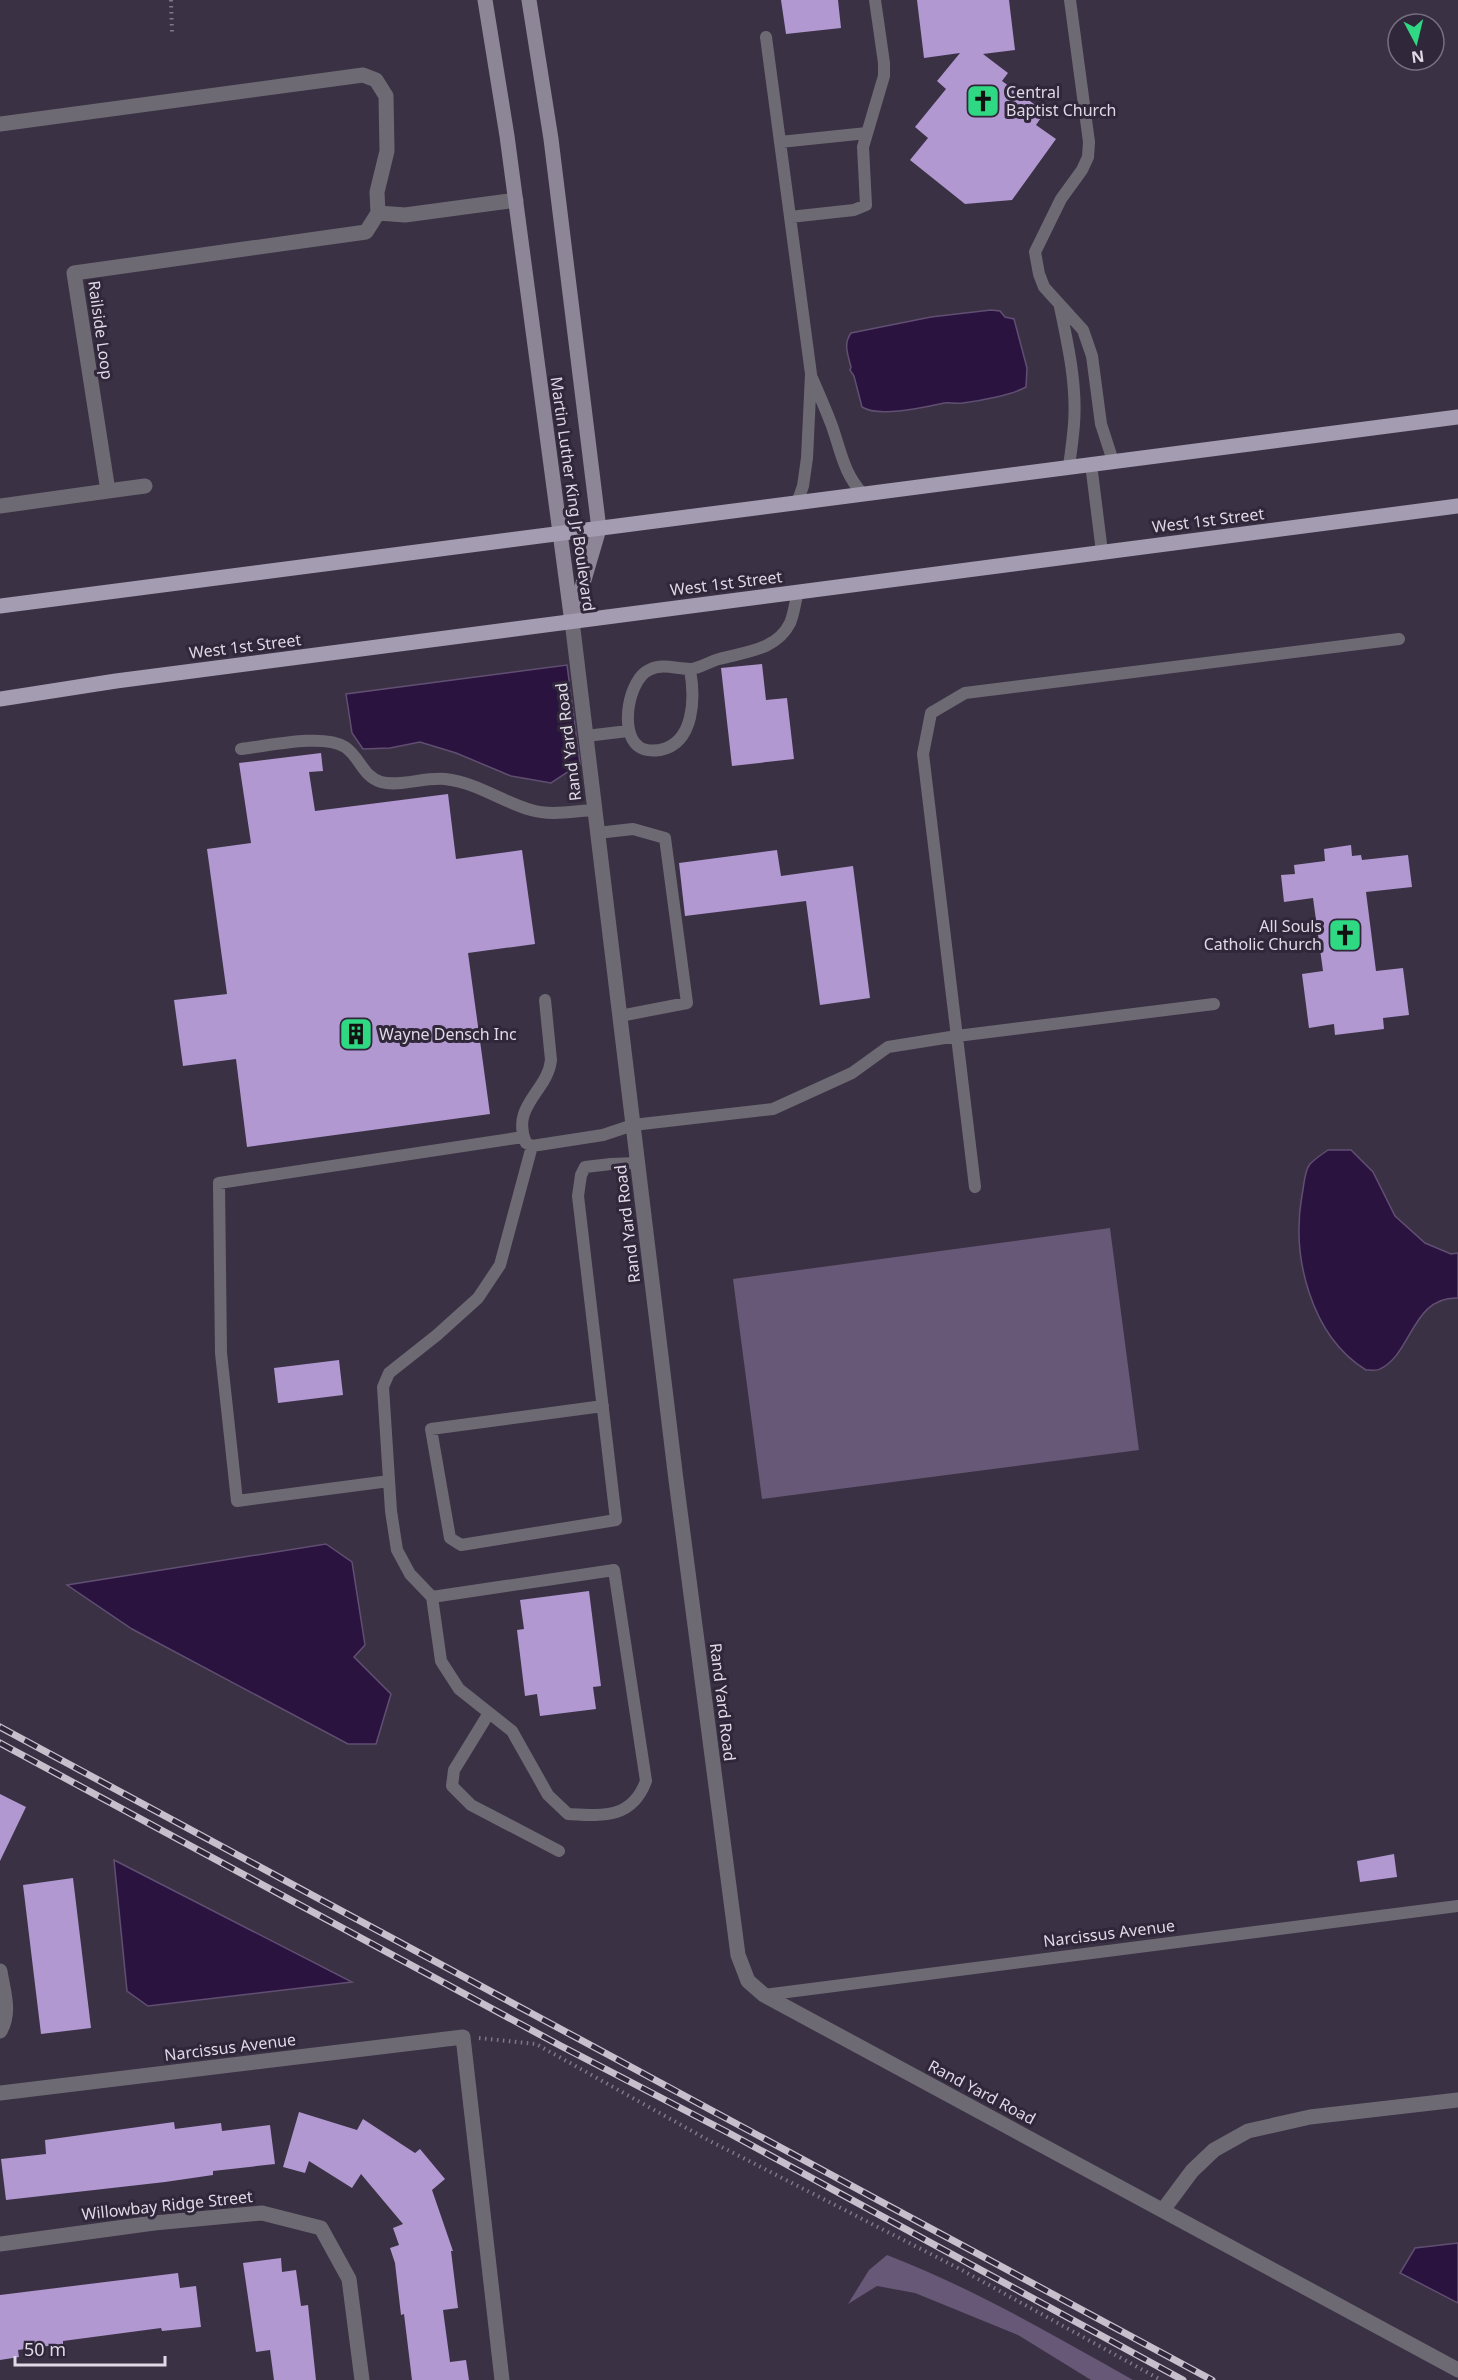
<svg xmlns="http://www.w3.org/2000/svg" width="1458" height="2380" font-family="'Noto Sans',sans-serif">
  <style>
    .green { fill: #665876 }
    .water { fill: #2b1340; stroke: #614f72; stroke-width: 1.5 }
    .building { fill: #b198d0 }
    .lines { fill: none; stroke-linecap: round; stroke-linejoin: round }
    .path { stroke: #807889; stroke-width: 4; stroke-dasharray: 1.5 4.5; stroke-linecap: butt }
    .service { stroke: #6e6a73; stroke-width: 12 }
    .minor { stroke: #6e6a73; stroke-width: 15 }
    .secondary { stroke: #8d8696; stroke-width: 15 }
    .primary { stroke: #a49cb0; stroke-width: 15 }
    .rail-casing { stroke: #c6c0cd; stroke-width: 7 }
    .rail { stroke: #30273a; stroke-width: 4.5; stroke-dasharray: 14; stroke-linecap: butt }
    .labels { text-anchor: middle; dominant-baseline: central; stroke-width: 6; stroke-linejoin: round; paint-order: stroke }
    .poi-label { font-size: 16px; fill: #dfdae6; stroke: #30273a; text-anchor: start }
    .street-label { font-size: 16px; fill: #dfdae6; stroke: #30273a }
  </style>
  <rect width="100%" height="100%" fill="#3a3145"/>
  <path class="green" d="M1110,1228L1139,1450L762,1499L733,1279Z
    M887,2255C973,2288 1053,2335 1133,2380H1091L1018,2335L915,2293L877,2286L848,2304L869,2270Z"/>
  <path class="water" d="M991,310L1000,311L1005,317L1014,319L1027,368L1026,387C1012,395 979,401 963,403C956,404 950,402 944,403C925,407 879,418 862,407L854,376L850,370L851,367C848,355 843,344 851,333L931,317Z
    M567,665L580,764L551,783L511,776L456,753L420,742L390,748L363,749L352,733L346,694Z
    M1328,1150H1351L1373,1172L1395,1216L1425,1243L1451,1254L1458,1253V1298C1412,1296 1412,1354 1380,1369C1377,1371 1370,1370 1366,1370C1311,1336 1291,1257 1302,1195C1304,1187 1304,1171 1310,1164C1315,1159 1322,1154 1328,1150Z
    M326,1544L352,1562L365,1645L354,1657L391,1694L376,1744H348L132,1629L67,1585Z
    M114,1860L352,1982L148,2006L127,1991Z
    M1458,2243V2303L1400,2273L1415,2248Z"/>
  <path class="building" d="M781,0H838L841,28L786,34Z
    M917,0H1009L1015,50L983,54L1008,73L1002,81L1045,112L1036,125L1056,139L1012,200L965,204L910,160L928,138L915,127L946,89L937,81L960,53L924,58Z
    M762,664L766,700L787,698L794,759L732,766L721,668Z
    M321,753L323,771L309,772L315,811L448,794L456,859L522,850L535,944L468,953L490,1114L247,1147L236,1059L183,1066L174,1000L227,994L207,849L251,843L239,763Z
    M1351,845L1352,856L1361,855L1362,860L1408,855L1412,887L1366,892L1376,971L1403,968L1409,1015L1383,1018L1384,1029L1335,1035L1334,1024L1309,1028L1302,974L1323,971L1313,898L1284,902L1281,875L1295,874L1294,865L1325,861L1324,849Z
    M777,850L781,876L853,866L870,998L820,1005L806,901L685,916L679,863Z
    M339,1360L343,1395L278,1403L274,1368Z
    M589,1591L601,1686L593,1687L596,1709L540,1716L537,1694L525,1696L517,1630L524,1629L520,1600Z
    M0,1794L26,1807L0,1861Z
    M1394,1854L1397,1877L1360,1882L1357,1861Z
    M73,1878L91,2028L41,2034L23,1885Z
    M299,2112L357,2130L363,2119L415,2153L420,2149L445,2179L432,2190L453,2251H451L458,2308L443,2310L450,2362L466,2360L469,2380H412L404,2314L401,2315L395,2263L390,2248L399,2245L393,2228L403,2224L361,2174L352,2188L309,2161L305,2173L283,2167Z
    M174,2122L175,2129L221,2123L222,2131L270,2125L275,2164L213,2171V2175L165,2182L6,2200L1,2159L46,2154L45,2140Z
    M281,2258L282,2272L296,2270L301,2306L308,2305L316,2380H274L270,2350L256,2352L243,2263Z
    M178,2273L180,2288L196,2286L201,2327L162,2331L161,2328L63,2341V2344L18,2350L19,2357L0,2360V2295Z"/>
  <g class="lines">
    <path class="path" d="M171,0L172,33
      M479,2038L536,2044L708,2140L958,2268L1161,2380"/>
    <path class="service" d="M1070,0L1089,142L1088,157L1082,170L1061,199L1035,252L1039,274L1044,287L1083,330L1092,356L1101,424L1113,461
      M766,37L811,374L807,458L803,486L797,503
      M780,142L867,133
      M790,217L854,210L866,205L863,147L884,76V63L875,0
      M1060,307C1068,345 1077,385 1074,424C1073,438 1071,452 1069,466
      M812,378C819,394 826,410 832,426C841,452 844,474 863,494
      M1091,464L1102,552
      M690,670C695,697 695,743 660,750C653,751 644,751 638,746C619,731 629,679 649,670C663,663 676,669 690,669C699,669 710,661 719,659C745,652 777,650 790,623C794,614 795,602 798,592
      M586,736L628,731
      M241,749C268,746 323,733 345,747C360,757 363,777 381,782C400,787 424,777 445,779C478,783 500,801 531,810C551,816 574,811 595,810
      M597,833L633,829L665,838L687,1003L620,1016
      M545,1000L551,1060C548,1091 510,1106 526,1143L532,1146L603,1135L633,1125L773,1109L852,1073L888,1047L957,1036L1214,1004
      M975,1187L923,754L931,713L965,693L1399,639
      M603,1406L431,1429L450,1538L461,1545L616,1520L578,1196L581,1175L585,1167L611,1164L637,1163
      M389,1481L237,1501L221,1353L219,1183L523,1137
      M432,1597L441,1661L459,1689L512,1731L548,1795L568,1814C603,1816 632,1819 646,1781L614,1570L432,1597L410,1574L397,1550L391,1511L383,1387L389,1373L437,1335L478,1298L500,1265L532,1146
      M489,1713L454,1770L452,1786L471,1805L559,1851
      M764,1995L1458,1906"/>
    <path class="minor" d="M0,124L363,75L376,80L386,96L387,151L377,192L378,213L366,232L74,273L108,491L0,506
      M378,213L405,215L516,200
      M108,491L145,486
      M572,621L676,1480L738,1955L748,1981L764,1995L1458,2370
      M0,1971C3,1991 11,2012 0,2031
      M0,2093L463,2037L502,2380
      M1163,2210L1192,2171L1214,2150L1248,2131L1310,2117L1458,2100
      M0,2244L154,2223L262,2213L321,2228L349,2279L362,2380"/>
    <path class="secondary" d="M485,0L507,136L571,615
      M529,0L551,139L599,529L572,621"/>
    <path class="primary" d="M0,606L1458,417
      M0,699L116,681L1458,506"/>
    <defs>
      <path id="rail" d="M0,1727L1212,2380
        M0,1743L561,2046L727,2132L1183,2380"/>
    </defs>
    <use href="#rail" class="rail-casing"/>
    <use href="#rail" class="rail"/>
  </g>
  <defs>
    <symbol id="church-square" viewBox="-11 -11 22 22"><rect x="-9" y="-9" width="18" height="18" rx="4" fill="#2fd883" stroke="#30273a"/><path d="M-1.2-6h2.4v3.5h3.3v2.4h-3.3V6h-2.4V-.1h-3.3v-2.4h3.3Z" fill="#111"/></symbol>
    <symbol id="building-square" viewBox="-11 -11 22 22"><rect x="-9" y="-9" width="18" height="18" rx="4" fill="#2fd883" stroke="#30273a"/><path d="M-4-6H4V6H1V3H-1V6H-4ZM-2.5-4.3h1.7v1.8h-1.7ZM.8-4.3h1.7v1.8H.8ZM-2.5-1h1.7V.8h-1.7ZM.8-1h1.7V.8H.8Z" fill="#111"/></symbol>
  </defs>
  <g fill-rule="evenodd">
    <use href="#church-square" x="964" y="82" width="38" height="38"/>
    <use href="#church-square" x="1326" y="916" width="38" height="38"/>
    <use href="#building-square" x="337" y="1015" width="38" height="38"/>
  </g>
  <g class="labels">
    <g class="poi-label">
      <text x="1006" y="92">Central<tspan x="1006" dy="18">Baptist Church</tspan></text>
      <text x="1322" y="926" text-anchor="end">All Souls<tspan x="1322" dy="18">Catholic Church</tspan></text>
      <text x="379" y="1034">Wayne Densch Inc</text>
    </g>
    <g class="street-label">
      <text transform="translate(101 330) rotate(82)">Railside Loop</text>
      <text transform="translate(573 494) rotate(82)">Martin Luther King Jr Boulevard</text>
      <text transform="translate(1208 520) rotate(-7)">West 1st Street</text>
      <text transform="translate(726 583) rotate(-7)">West 1st Street</text>
      <text transform="translate(245 646) rotate(-7)">West 1st Street</text>
      <text transform="translate(568 742) rotate(-97)">Rand Yard Road</text>
      <text transform="translate(627 1224) rotate(-97)">Rand Yard Road</text>
      <text transform="translate(723 1702) rotate(83)">Rand Yard Road</text>
      <text transform="translate(1109 1933) rotate(-7)">Narcissus Avenue</text>
      <text transform="translate(230 2047) rotate(-7)">Narcissus Avenue</text>
      <text transform="translate(982 2092) rotate(28)">Rand Yard Road</text>
      <text transform="translate(167 2205) rotate(-6)">Willowbay Ridge Street</text>
    </g>
  </g>
  <g transform="translate(1416 42) rotate(173)"><circle r="28" fill="#30273a" stroke="#766f7f" stroke-width="1.5"/>
  <path d="M0-4.5L10 22L0 15L-10 22Z" fill="#2fd883"/>
  <text y="-9" font-size="16" font-weight="bold" text-anchor="middle" fill="#dfdae6">N</text>
  </g>
  <path d="M15 2356v9h150v-9" fill="none" stroke="#dfdae6" stroke-width="3"/>
  <text x="24" y="2356" font-size="18" fill="#dfdae6" stroke="#30273a" stroke-width="4.5" paint-order="stroke">50 m</text>
</svg>
